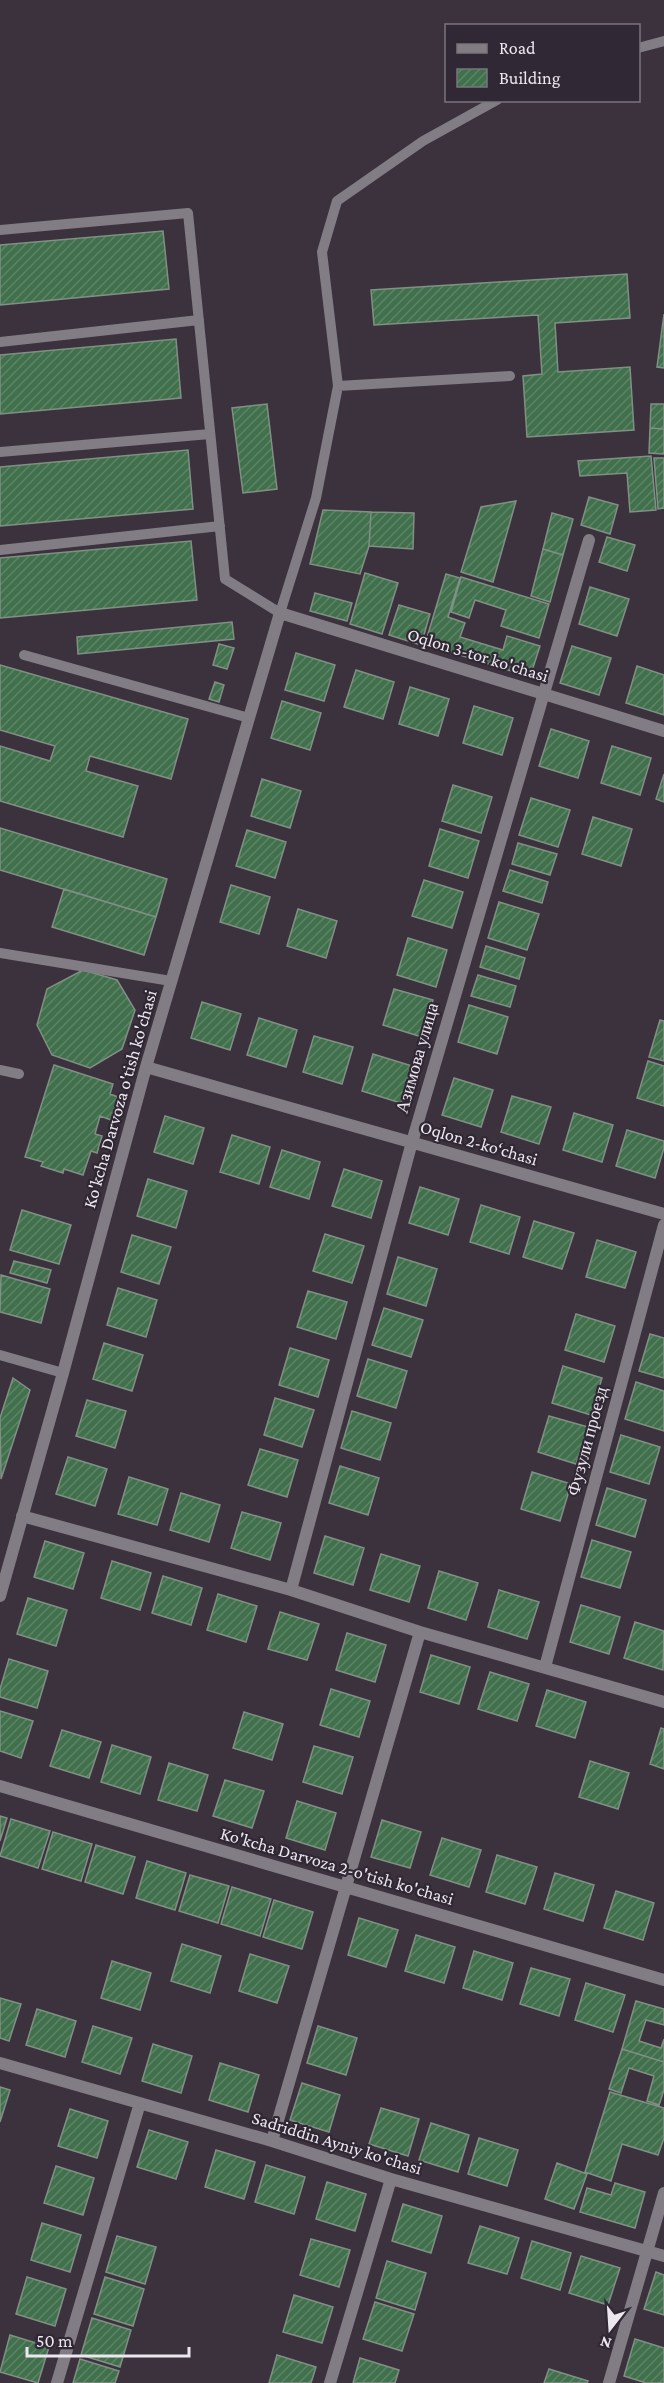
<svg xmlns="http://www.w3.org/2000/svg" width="664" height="2383" font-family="'Crimson Pro',serif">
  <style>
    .building { fill: url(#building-hatch); stroke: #819084; stroke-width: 1.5 }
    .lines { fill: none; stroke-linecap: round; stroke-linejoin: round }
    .service { stroke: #827d84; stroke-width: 10 }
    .minor { stroke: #827d84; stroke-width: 12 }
    .labels { text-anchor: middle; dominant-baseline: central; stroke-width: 4.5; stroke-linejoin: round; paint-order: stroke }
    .street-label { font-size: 18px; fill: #ece7ee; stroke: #302834 }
  </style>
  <defs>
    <pattern id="building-hatch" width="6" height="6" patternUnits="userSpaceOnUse" patternTransform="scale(1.5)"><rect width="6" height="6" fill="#41704d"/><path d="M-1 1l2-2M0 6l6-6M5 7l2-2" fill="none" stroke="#5d8467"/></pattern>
  </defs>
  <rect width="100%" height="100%" fill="#3b323e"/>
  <path class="building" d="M163,231L169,289L0,305V245Z
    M627,274L630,318L555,323L558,372L630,367L634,430L527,437L523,376L542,374L538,315L374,325L371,290Z
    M664,314V368L657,367Z
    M176,339L181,398L0,414V355Z
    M267,404L277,489L243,493L232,408Z
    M651,404H664V429L650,428Z
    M650,428L664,429V454L649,453Z
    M188,450L193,509L0,526V467Z
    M651,456L656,510L630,512L627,473L580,476L578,461Z
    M654,458H664V508L658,509Z
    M589,497L618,505L610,534L581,525Z
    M516,501L493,582L461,572L481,507Z
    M323,510L371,512L369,546L360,574L310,564Z
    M371,512L414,513L413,549L369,546Z
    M552,513L573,519L563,555L543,549Z
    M607,537L635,545L627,571L599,562Z
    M191,541L197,600L0,618V558Z
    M543,549L563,555L550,602L531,596Z
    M365,573L398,583L382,634L350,624Z
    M446,574L460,578L448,617L465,623L460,637L503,650L507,636L540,646L530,677L425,644Z
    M461,577L549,604L539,638L501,626L506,610L475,600L469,618L451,612Z
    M590,587L629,599L617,636L579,624Z
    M315,593L352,603L347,621L310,611Z
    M399,605L430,614L421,645L389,635Z
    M232,622L234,639L78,654L77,637Z
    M219,644L234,648L227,669L213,665Z
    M572,646L611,658L599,695L560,683Z
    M296,653L335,665L324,701L285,690Z
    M0,665L188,719L171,779L90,756L86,771L138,786L123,837L0,801V746L50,761L55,746L0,730Z
    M637,666L664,675V715L626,703Z
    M356,670L394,682L383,719L344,707Z
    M215,682L224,685L219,702L209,699Z
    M410,687L449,699L438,736L399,724Z
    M282,701L321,713L310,750L271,738Z
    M474,706L513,718L502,755L463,743Z
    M551,729L589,741L578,778L539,766Z
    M612,746L651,758L640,795L601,783Z
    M664,774V802L656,799Z
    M262,779L301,791L290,828L251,816Z
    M453,785L492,797L481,833L442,821Z
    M531,798L570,810L558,847L519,835Z
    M593,817L632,829L621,866L582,854Z
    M0,828L167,879L156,917L0,870Z
    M440,829L479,841L468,878L429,866Z
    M247,830L286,842L275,878L236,866Z
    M518,843L557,854L550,875L512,864Z
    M510,870L548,882L542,903L503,891Z
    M424,880L463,892L452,928L412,916Z
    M231,885L270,897L259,934L220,922Z
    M64,889L156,917L144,955L52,927Z
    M499,902L539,914L527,950L488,938Z
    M298,909L337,921L326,958L287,946Z
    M408,938L447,950L436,987L397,975Z
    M486,946L525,958L519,979L480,967Z
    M83,970L117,980L135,1010L122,1049L90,1068L52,1055L37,1025L47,989Z
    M478,975L516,986L510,1007L471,996Z
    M394,989L433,1000L422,1037L383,1025Z
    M202,1002L241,1014L230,1050L191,1038Z
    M469,1005L508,1017L497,1054L458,1042Z
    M259,1018L297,1030L286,1067L247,1055Z
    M660,1020L664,1021V1061L649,1057Z
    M314,1036L353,1047L342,1084L303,1072Z
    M373,1054L412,1066L401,1103L362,1091Z
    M648,1061L664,1066V1106L637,1098Z
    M54,1065L113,1084L110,1094L118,1097L111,1120L100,1116L95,1134L102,1136L97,1153L91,1151L83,1175L64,1169L63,1173L41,1166L43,1162L25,1157Z
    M454,1078L493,1090L481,1127L442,1115Z
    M512,1096L551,1107L539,1144L501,1132Z
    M574,1113L613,1125L602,1162L563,1150Z
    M165,1116L204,1128L193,1164L154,1152Z
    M627,1130L664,1141V1148L655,1178L616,1166Z
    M232,1135L270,1147L259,1184L220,1172Z
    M282,1150L320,1162L309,1199L270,1187Z
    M344,1169L382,1181L371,1218L332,1206Z
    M148,1179L187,1191L176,1228L137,1216Z
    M420,1187L459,1199L448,1235L409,1223Z
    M481,1205L520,1217L509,1254L470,1242Z
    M22,1210L71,1225L59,1264L10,1250Z
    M534,1221L574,1233L562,1269L523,1257Z
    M325,1234L364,1246L352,1283L313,1271Z
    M132,1235L171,1247L159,1284L121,1272Z
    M597,1240L636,1252L625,1288L586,1277Z
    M398,1257L437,1269L426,1306L387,1294Z
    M14,1261L51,1270L47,1283L10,1273Z
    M1,1275L50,1289L41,1323L0,1312Z
    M118,1288L157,1300L146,1337L107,1325Z
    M308,1291L347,1302L336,1339L297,1327Z
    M384,1308L423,1320L411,1357L372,1345Z
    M576,1314L615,1326L604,1362L565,1350Z
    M650,1334L664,1338V1378L639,1371Z
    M104,1343L143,1355L132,1391L93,1379Z
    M290,1348L329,1360L318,1397L279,1385Z
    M368,1359L407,1371L396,1408L357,1396Z
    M563,1366L602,1378L591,1415L552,1403Z
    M13,1378L30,1390L1,1479L0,1418Z
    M636,1382L664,1391V1431L625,1419Z
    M275,1398L314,1410L302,1447L264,1435Z
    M87,1400L126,1411L115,1448L76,1436Z
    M352,1411L391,1423L380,1460L341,1448Z
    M549,1416L588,1427L576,1464L538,1452Z
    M621,1435L660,1447L649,1484L610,1472Z
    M260,1449L298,1460L287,1497L248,1485Z
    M68,1457L107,1469L95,1506L56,1494Z
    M340,1466L379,1478L368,1515L329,1503Z
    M532,1472L571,1484L560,1521L521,1509Z
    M129,1477L168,1489L157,1525L118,1514Z
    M607,1488L646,1500L635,1537L596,1525Z
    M181,1493L220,1505L209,1542L170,1530Z
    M242,1512L281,1523L270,1560L231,1548Z
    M325,1536L364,1548L353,1585L314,1573Z
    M592,1540L631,1552L620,1588L581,1577Z
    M45,1541L84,1553L73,1589L34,1577Z
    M381,1554L420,1566L409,1602L370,1590Z
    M112,1561L151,1573L140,1610L101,1598Z
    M439,1571L478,1583L466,1620L428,1608Z
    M163,1576L202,1588L191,1625L152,1613Z
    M499,1590L539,1602L527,1639L488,1627Z
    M218,1594L257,1606L246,1642L207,1630Z
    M28,1598L67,1610L56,1646L17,1634Z
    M581,1605L620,1617L609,1654L570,1642Z
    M280,1612L319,1624L307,1660L268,1649Z
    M635,1622L664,1631L663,1670L624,1658Z
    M347,1633L386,1645L375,1682L336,1670Z
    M431,1655L470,1667L459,1704L420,1692Z
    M9,1659L48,1671L37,1708L0,1697V1689Z
    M490,1672L529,1684L517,1721L478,1709Z
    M331,1689L370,1701L359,1737L320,1725Z
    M547,1690L586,1702L575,1738L536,1726Z
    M0,1711L33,1721L21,1758L0,1751Z
    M244,1712L283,1724L272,1760L233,1748Z
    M661,1728L664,1729V1769L650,1764Z
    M62,1730L101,1742L89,1778L50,1766Z
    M112,1745L151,1757L140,1794L101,1782Z
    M314,1746L353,1757L342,1794L303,1782Z
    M590,1761L629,1773L618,1809L579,1797Z
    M169,1763L208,1775L197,1811L158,1800Z
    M225,1780L264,1791L252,1828L213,1816Z
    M297,1801L336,1813L325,1850L286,1838Z
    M0,1816L7,1818L0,1841Z
    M11,1819L50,1831L38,1868L0,1856Z
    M382,1820L421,1832L410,1868L371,1857Z
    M53,1832L92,1844L81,1881L42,1869Z
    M442,1838L481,1850L469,1887L430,1875Z
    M96,1845L135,1857L123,1894L85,1882Z
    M497,1855L537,1867L525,1904L486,1892Z
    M147,1861L186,1873L175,1910L136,1898Z
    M555,1873L594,1885L583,1921L544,1909Z
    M190,1875L229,1886L218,1923L179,1911Z
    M232,1887L271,1899L260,1936L221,1924Z
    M616,1891L654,1903L643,1940L604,1928Z
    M274,1900L313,1912L302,1949L263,1937Z
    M359,1918L398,1930L386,1967L348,1955Z
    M416,1935L455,1947L444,1983L405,1971Z
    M182,1944L221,1956L210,1993L171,1981Z
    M474,1951L513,1963L502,2000L463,1988Z
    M250,1954L289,1966L277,2003L239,1991Z
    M112,1961L151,1973L140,2010L101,1998Z
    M531,1968L570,1979L559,2016L520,2004Z
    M586,1983L625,1995L613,2032L575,2020Z
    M0,1998L21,2004L9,2041L0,2038Z
    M636,2001L664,2009V2025L646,2020L639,2041L661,2048L664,2039V2062L622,2049Z
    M37,2009L76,2021L65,2057L26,2045Z
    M93,2026L132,2038L120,2074L82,2062Z
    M318,2026L357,2038L346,2075L307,2063Z
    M153,2044L192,2056L181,2093L142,2081Z
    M622,2049L664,2062V2090L659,2105L647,2101L654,2076L629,2068L621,2093L609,2089Z
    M220,2063L259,2075L248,2112L209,2100Z
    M302,2083L340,2095L329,2132L290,2120Z
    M0,2087L10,2090L0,2122Z
    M610,2092L664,2108V2138L658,2155L622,2144L611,2181L585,2172Z
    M381,2108L419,2119L408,2156L369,2144Z
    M70,2109L108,2121L97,2158L58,2146Z
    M431,2123L469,2135L458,2172L419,2160Z
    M149,2130L188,2142L176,2179L137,2167Z
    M479,2138L518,2150L507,2186L468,2174Z
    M216,2150L255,2162L244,2199L205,2187Z
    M557,2163L587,2174L574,2209L545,2199Z
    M266,2165L305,2177L294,2214L255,2202Z
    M56,2166L94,2178L83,2215L44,2203Z
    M327,2182L366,2194L355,2231L316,2219Z
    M615,2183L645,2192L635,2228L580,2212L587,2188L611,2195Z
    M403,2204L442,2216L431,2253L392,2241Z
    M42,2223L81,2235L70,2272L31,2260Z
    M480,2226L519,2238L507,2274L468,2263Z
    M117,2236L156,2247L145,2284L106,2272Z
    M311,2239L350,2250L339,2287L300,2275Z
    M532,2241L571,2253L560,2290L521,2278Z
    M581,2256L620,2268L608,2305L569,2293Z
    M387,2261L426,2273L415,2310L376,2298Z
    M656,2272L664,2275V2315L644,2309Z
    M27,2277L66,2289L55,2326L16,2314Z
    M105,2277L144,2289L133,2326L94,2314Z
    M294,2295L333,2307L322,2343L283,2332Z
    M375,2302L414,2314L402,2351L363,2339Z
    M92,2318L131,2330L120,2367L81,2355Z
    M10,2335L49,2347L38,2383L0,2372Z
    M635,2339L664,2348V2383H646L624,2376Z
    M277,2355L316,2367L311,2383H269Z
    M360,2358L399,2370L395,2383H353Z
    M80,2359L119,2371L115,2383H73Z
    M549,2369L588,2381L587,2383H544Z"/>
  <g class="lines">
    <path class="service" d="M638,48L664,41
      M0,230L188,213L225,579L280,613L316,498L338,386L322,252L337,201L423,141L497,100
      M0,342L199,320
      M338,386L510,376
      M0,452L210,434
      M0,550L220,526
      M24,655L249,718
      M0,953L171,981
      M0,1070L19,1074
      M0,1355L63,1373"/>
    <path class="minor" d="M146,1067L664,1214
      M22,1516L291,1590L420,1632L664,1702
      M291,1590L412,1142L589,540
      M0,1596L63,1373L146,1067L280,613L664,731
      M545,1667L664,1225
      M0,1786L664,1980
      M0,2063L272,2141L391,2179L664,2256
      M272,2141L420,1632
      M57,2383L140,2103
      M330,2383L391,2179
      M609,2383L664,2193"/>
  </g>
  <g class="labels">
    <g class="street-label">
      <text transform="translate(478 655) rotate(17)">Oqlon 3-tor ko'chasi</text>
      <text transform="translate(417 1058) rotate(-74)">Азимова улица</text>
      <text transform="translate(120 1099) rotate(-74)">Ko'kcha Darvoza o'tish ko'chasi</text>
      <text transform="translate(479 1143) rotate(16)">Oqlon 2-ko‘chasi</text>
      <text transform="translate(587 1441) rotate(-75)">Фузули проезд</text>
      <text transform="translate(337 1866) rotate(16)">Ko'kcha Darvoza 2-o'tish ko'chasi</text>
      <text transform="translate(337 2143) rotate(17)">Sadriddin Ayniy ko'chasi</text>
    </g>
  </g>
  <rect x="445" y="24" width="195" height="78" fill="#302834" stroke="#7b747e" stroke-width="1.5"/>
  <rect x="457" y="44" width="30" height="9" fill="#827d84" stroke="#7b747e" stroke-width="1.5"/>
  <text x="499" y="54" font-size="18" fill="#ece7ee">Road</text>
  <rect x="457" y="69" width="30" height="18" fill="url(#building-hatch)" stroke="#7b747e" stroke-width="1.5"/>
  <text x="499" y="84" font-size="18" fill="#ece7ee">Building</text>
  <g transform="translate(610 2329) rotate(197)" stroke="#302834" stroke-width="4.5" paint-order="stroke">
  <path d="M0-4.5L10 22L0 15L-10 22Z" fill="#ece7ee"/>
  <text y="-9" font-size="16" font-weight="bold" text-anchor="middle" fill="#ece7ee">N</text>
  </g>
  <path d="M27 2347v9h162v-9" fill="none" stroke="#ece7ee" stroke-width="3"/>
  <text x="36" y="2347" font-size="18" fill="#ece7ee" stroke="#302834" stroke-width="4.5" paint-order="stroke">50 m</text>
</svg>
